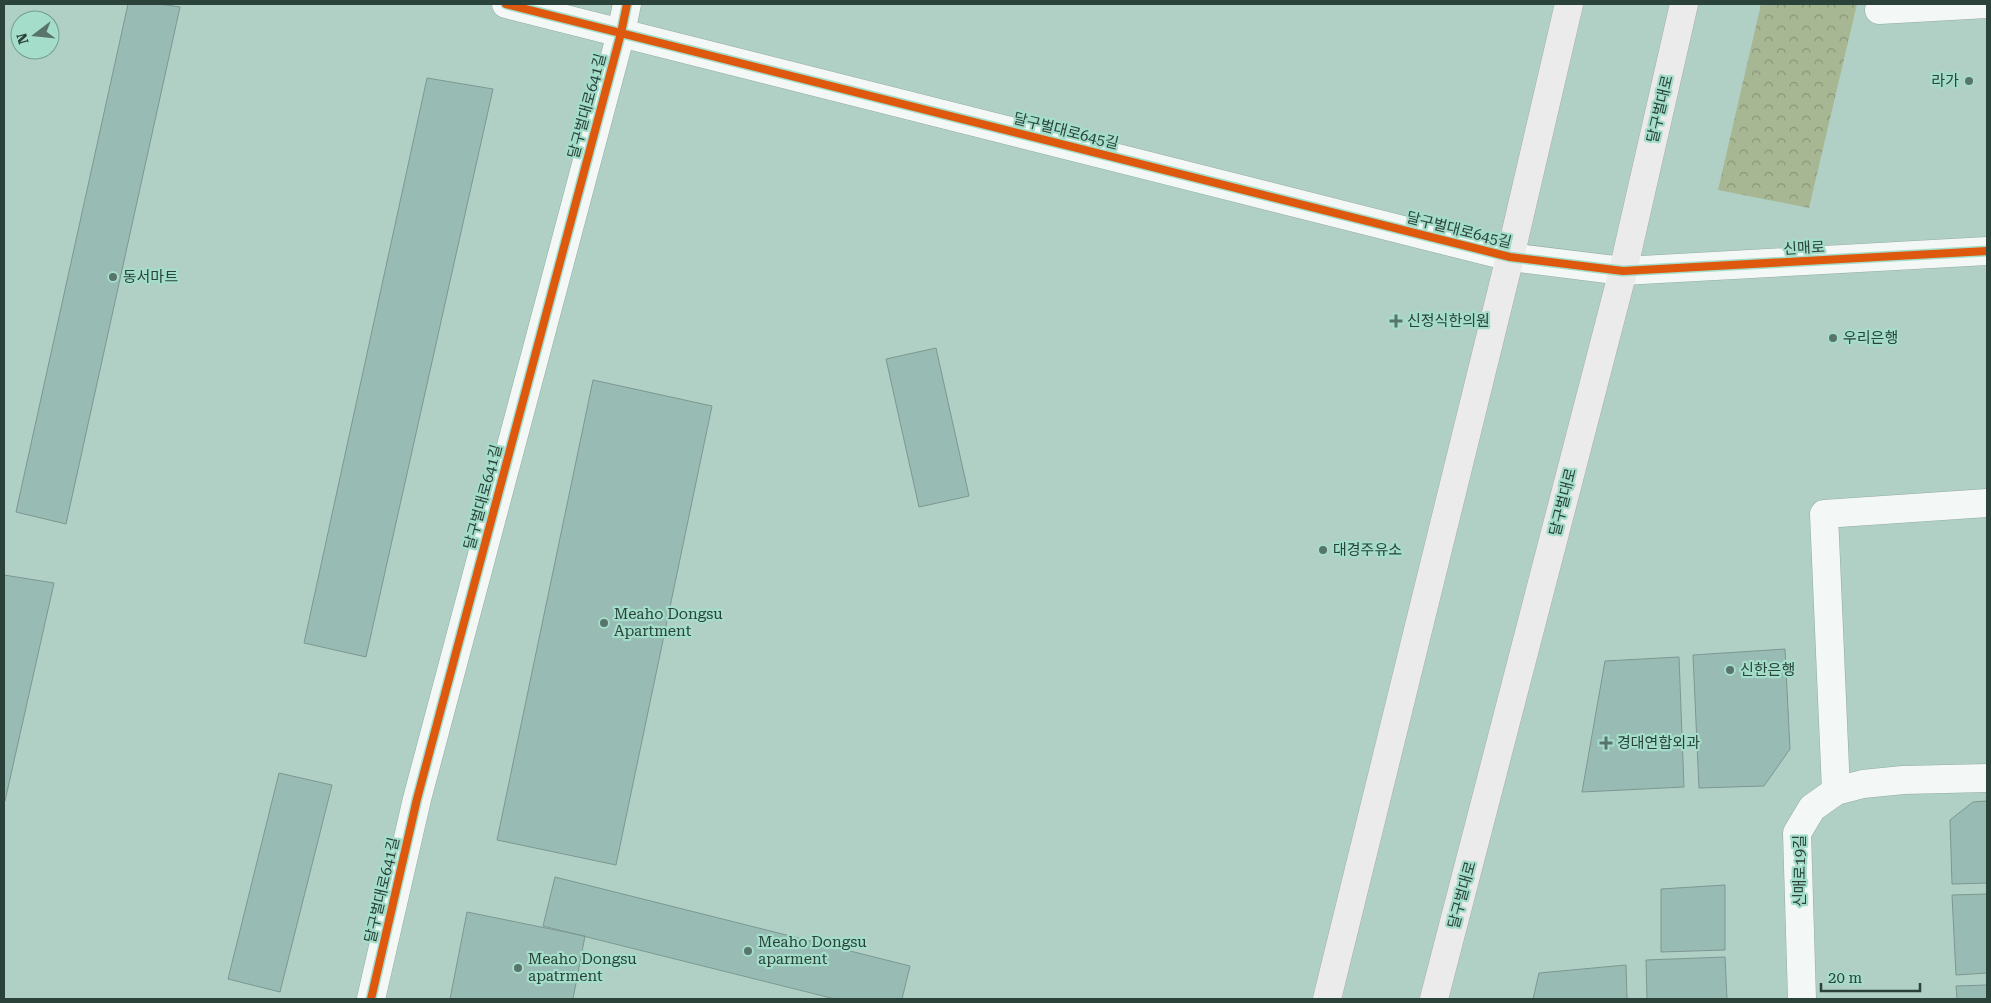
<svg xmlns="http://www.w3.org/2000/svg" width="1991" height="1003" font-family="'Roboto Serif','Noto Sans KR',serif">
  <style>
    .park { fill: url(#park-crowns) }
    .building { fill: #98bbb4; stroke: #7d9791 }
    .lines { fill: none; stroke-linecap: round; stroke-linejoin: round }
    .minor-casing { stroke: #92aba2; stroke-width: 29 }
    .major-casing { stroke: #a8aead; stroke-width: 29 }
    .minor { stroke: #f3f8f6; stroke-width: 28 }
    .major { stroke: #ecebec; stroke-width: 28 }
    .cycleway-casing { stroke: #a4ddc9; stroke-width: 11 }
    .cycleway { stroke: #de580e; stroke-width: 8 }
    .poi-dot { fill: #59746b; stroke: #a4ddc9; stroke-width: 2 }
    .labels { text-anchor: middle; dominant-baseline: central; stroke-width: 4.5; stroke-linejoin: round; paint-order: stroke }
    .poi-label { font-size: 15px; fill: #2a423a; stroke: #a4ddc9; text-anchor: start }
    .street-label { font-size: 15px; fill: #2a423a; stroke: #a4ddc9 }
  </style>
  <defs>
    <pattern id="park-crowns" width="20" height="18" patternUnits="userSpaceOnUse" patternTransform="scale(1.25)"><rect width="20" height="18" fill="#a7b793"/><path d="M2 6a3 3 0 1 1 6 0M12 15a3 3 0 1 1 6 0" fill="none" stroke="#889679"/></pattern>
  </defs>
  <rect width="100%" height="100%" fill="#b1d0c5"/>
  <path class="park" d="M1761,4H1857L1809,208L1718,190Z"/>
  <path class="building" d="M128,4H160L180,7L66,524L16,512Z
    M427,78L493,89L366,657L304,643Z
    M936,348L969,496L919,507L886,359Z
    M593,380L712,406L616,865L497,840Z
    M4,575L54,583L5,801L4,800Z
    M1785,649L1790,749L1764,786L1699,788L1693,655Z
    M1679,657L1684,787L1582,792L1605,661Z
    M279,773L332,785L280,992L228,979Z
    M1987,801V883L1952,884L1950,820L1973,802Z
    M555,877L910,966L902,999H835L543,926Z
    M1725,885V950L1661,952V889Z
    M1987,894V973L1956,975L1952,895Z
    M467,912L585,936L573,999H450Z
    M1725,957L1727,999H1647L1646,960Z
    M1626,965L1627,999H1533L1539,973Z
    M1987,985V999H1957L1956,986Z"/>
  <g class="lines">
    <defs>
      <path id="minor" d="M506,4L1510,257L1623,271L1987,251
        M1881,4L1879,10L1987,4
        M1836,791L1824,514L1987,503
        M371,999L417,799L621,33L627,4
        M1802,999L1797,833L1812,808L1836,791L1863,784L1903,780L1987,778"/>
      <path id="major" d="M1327,999L1510,257L1569,4
        M1434,999L1623,271L1684,4"/>
    </defs>
    <use href="#minor" class="minor-casing"/>
    <use href="#major" class="major-casing"/>
    <use href="#minor" class="minor"/>
    <use href="#major" class="major"/>
    <defs>
      <path id="cycleway" d="M506,4L1510,257L1623,271L1987,251
        M371,999L417,799L621,33L627,4"/>
    </defs>
    <use href="#cycleway" class="cycleway-casing"/>
    <use href="#cycleway" class="cycleway"/>
  </g>
  <g class="poi-dot">
    <circle cx="1969" cy="81" r="5"/>
    <circle cx="113" cy="277" r="5"/>
    <path d="M1393.5 313.5h5v5h5v5h-5v5h-5v-5h-5v-5h5z"/>
    <circle cx="1833" cy="338" r="5"/>
    <circle cx="1323" cy="550" r="5"/>
    <circle cx="604" cy="623" r="5"/>
    <circle cx="1730" cy="670" r="5"/>
    <path d="M1603.5 735.5h5v5h5v5h-5v5h-5v-5h-5v-5h5z"/>
    <circle cx="748" cy="951" r="5"/>
    <circle cx="518" cy="968" r="5"/>
  </g>
  <g class="labels">
    <g class="poi-label">
      <text x="1959" y="81" text-anchor="end">라가</text>
      <text x="123" y="277">동서마트</text>
      <text x="1407" y="321">신정식한의원</text>
      <text x="1843" y="338">우리은행</text>
      <text x="1333" y="550">대경주유소</text>
      <text x="614" y="614">Meaho Dongsu<tspan x="614" dy="17">Apartment</tspan></text>
      <text x="1740" y="670">신한은행</text>
      <text x="1617" y="743">경대연합외과</text>
      <text x="758" y="942">Meaho Dongsu<tspan x="758" dy="17">aparment</tspan></text>
      <text x="528" y="959">Meaho Dongsu<tspan x="528" dy="17">apatrment</tspan></text>
    </g>
    <g class="street-label">
      <text transform="translate(587 106) rotate(-75)">달구벌대로641길</text>
      <text transform="translate(1660 109) rotate(-77)">달구벌대로</text>
      <text transform="translate(1066 131) rotate(14)">달구벌대로645길</text>
      <text transform="translate(1459 230) rotate(14)">달구벌대로645길</text>
      <text transform="translate(1804 248) rotate(-3)">신매로</text>
      <text transform="translate(483 497) rotate(-75)">달구벌대로641길</text>
      <text transform="translate(1563 502) rotate(-76)">달구벌대로</text>
      <text transform="translate(1800 871) rotate(-90)">신매로19길</text>
      <text transform="translate(382 890) rotate(-77)">달구벌대로641길</text>
      <text transform="translate(1462 895) rotate(-75)">달구벌대로</text>
    </g>
  </g>
  <rect width="1991" height="1003" fill="none" stroke="#2a423a" stroke-width="10"/>
  <g transform="translate(35 35) rotate(254)"><circle r="24" fill="#a4ddc9" stroke="#739f90"/>
  <path d="M0-4L9 19L0 12L-9 19Z" fill="#59746b"/>
  <text y="-8" font-size="14" font-weight="bold" text-anchor="middle" fill="#2a423a">N</text>
  </g>
  <path d="M1821 983v8h99v-8" fill="none" stroke="#2a423a" stroke-width="2.5"/>
  <text x="1828" y="983" font-size="15" fill="#2a423a" stroke="#a4ddc9" stroke-width="4" paint-order="stroke">20 m</text>
</svg>
